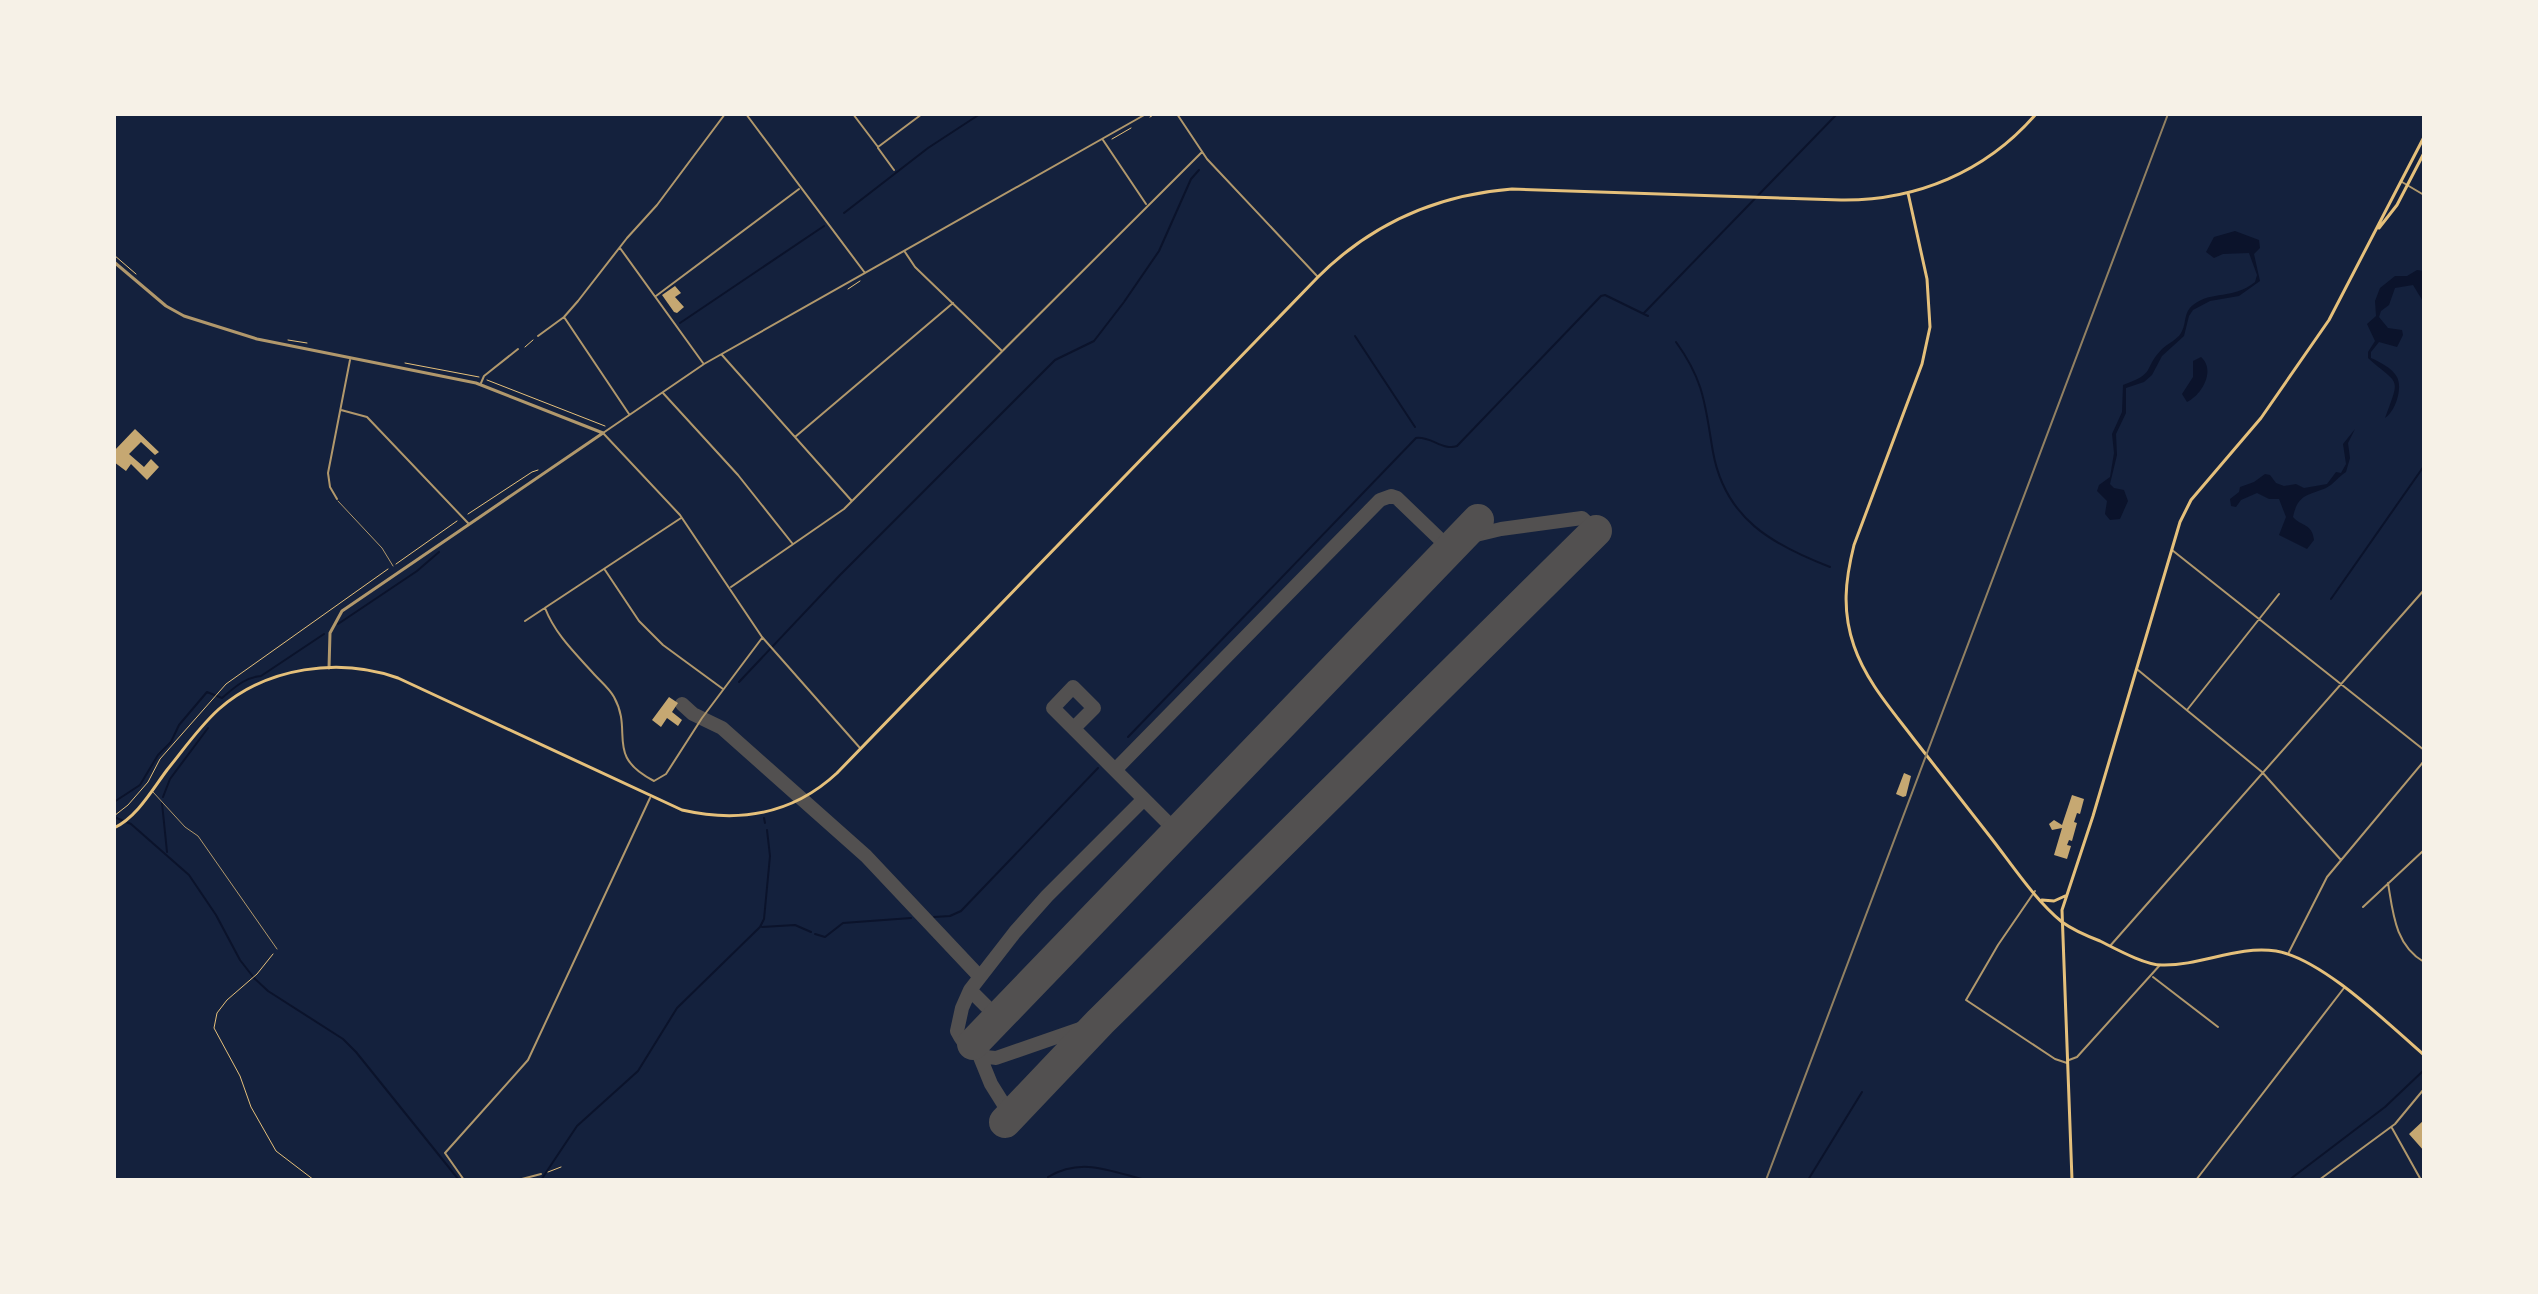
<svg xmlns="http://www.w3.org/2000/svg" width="2538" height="1294" font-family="Mulish,sans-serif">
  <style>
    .water { fill: #0b132b }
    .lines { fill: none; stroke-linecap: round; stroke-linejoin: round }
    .stream { stroke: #0b132b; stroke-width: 2 }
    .taxiway { stroke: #525050; stroke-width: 14 }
    .runway { stroke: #525050; stroke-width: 32 }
    .building { fill: #c6a872 }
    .path { stroke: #e5c07b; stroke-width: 1 }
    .service { stroke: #b1986c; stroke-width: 1 }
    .minor { stroke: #b1986c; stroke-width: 2 }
    .tertiary { stroke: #b1986c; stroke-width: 3 }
    .secondary { stroke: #e5c07b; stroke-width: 3 }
    .rail { stroke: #918062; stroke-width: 2 }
  </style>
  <rect width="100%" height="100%" fill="#14213d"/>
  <path class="water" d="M2235,231L2259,240L2260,248L2254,254L2260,281L2239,296L2210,301L2193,310L2189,316L2184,336L2162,356L2152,375L2144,382L2126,388V413L2116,434L2117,455L2110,484L2114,488L2124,490L2128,501L2120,519L2110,520L2105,514L2107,501L2097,491L2099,485L2110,477L2114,453L2112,434L2122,412L2123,385C2157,373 2142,370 2162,349C2168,343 2177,340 2181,333C2187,323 2183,313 2193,305C2212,290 2233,300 2255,282L2257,275L2249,253L2223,254L2214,258L2206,252L2214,237Z
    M2417,270L2424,271V303L2413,285L2395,288L2389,305L2381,311L2379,317L2388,328L2402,330L2403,335L2397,347L2379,342L2371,352V358C2380,362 2392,368 2397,377C2403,389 2395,412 2385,418C2401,375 2399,386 2368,358V352L2375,341L2367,324L2376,316L2375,301L2380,288L2395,276H2407Z
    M2201,357C2216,370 2202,395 2187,402L2182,394L2193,377V361Z
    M2355,429L2348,443L2350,458L2346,472C2339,476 2334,484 2326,488C2307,496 2298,494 2293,517C2302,527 2312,523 2314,540L2307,549L2279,535L2286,517L2279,499H2269L2257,493L2241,500L2236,507L2231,506L2230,499L2239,492L2240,487L2254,482L2265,474L2270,475L2276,483L2284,486L2296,484L2304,488L2327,484L2336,472L2341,473L2346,464L2343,444Z"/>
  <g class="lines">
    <path class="stream" d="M844,213L928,148L980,114
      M1644,313L1837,114
      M680,323L824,226
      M1355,336L1415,427
      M1676,342C1705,382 1705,406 1713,452C1725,519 1773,545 1830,567
      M2331,599L2424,466
      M338,624L417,571L439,552
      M739,682L840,575L1055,360L1094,341L1124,302L1159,251L1191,179L1199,170
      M1128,737L1416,438C1431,436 1443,451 1457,446L1601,296L1605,295L1648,316
      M163,797L170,779L208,728
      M114,802L140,785L158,755L171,742L179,725L207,692L222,698C234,688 245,677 261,676L324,634
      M162,803L167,852
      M114,817L131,824L189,875L216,915L240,960L254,978L268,991L343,1039L356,1052L459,1180
      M764,818L765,823
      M934,917L950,916L961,911L1098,768
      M762,927L795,925L811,932
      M815,934L825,937L843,923L911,918
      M1048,1177C1082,1157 1110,1171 1145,1180
      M541,1180L577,1126L638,1071L677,1008L760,927L764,919L770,856L767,830
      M1808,1180L1862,1092
      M2289,1180L2385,1107L2424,1070"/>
    <path class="taxiway" d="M1470,529L1476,535L1501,529L1582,518L1596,531
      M682,704L693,714L722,728L866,856L980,977
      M1074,728L1094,708L1073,687L1053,708L1177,832
      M1115,770L1380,500L1391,496L1397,498L1450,549
      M970,990L962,1008L957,1031C966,1049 977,1057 996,1058L1100,1022
      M998,1018L970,990L1015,932L1047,896L1144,799
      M980,1057L991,1084L1011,1116"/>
    <path class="runway" d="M973,1044L1478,520
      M1005,1122L1100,1022L1596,531"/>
  </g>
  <path class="building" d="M675,286L681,293L675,297L684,307L677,313L674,312L662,295Z
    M135,429L159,452L155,455L141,442L129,454L144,467L151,459L159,467L147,480L131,464L126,471L114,462V451Z
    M669,697L678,703L672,712L682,720L678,726L667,718L661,727L652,720Z
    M1904,773L1911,776L1906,796L1903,797L1896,794Z
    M2072,795L2084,799L2080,814L2077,813L2074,822L2077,823L2072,841L2069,840L2067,845L2071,846L2067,859L2054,855L2062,828L2052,830L2049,824L2054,820L2062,825Z
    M2424,1120V1151L2409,1134Z"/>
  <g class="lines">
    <path class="path" d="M1150,117L1155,114
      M1112,139L1131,128
      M114,255L136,274
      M848,289L860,281
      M288,340L307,343
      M525,347L533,340
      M405,363L479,377
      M487,380L605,426
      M468,514L532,472L538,470
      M396,564L457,521
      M114,816L128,805L148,782L160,759L226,684L388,569
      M273,954L257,974L227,1000L217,1013L214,1028L240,1076L251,1107L276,1151L314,1180
      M548,1172L561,1167"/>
    <path class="service" d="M338,501L382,548L393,566
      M153,792L185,827L198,836L277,949"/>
    <path class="minor" d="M746,114L865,273
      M853,114L878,147L922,114
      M1177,114L1207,159L1317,276
      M1103,140L1146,204
      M878,148L894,170
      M2402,182L2424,195
      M620,248L703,363
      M905,252L915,267L1001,350
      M656,296L799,189
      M564,317L629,414
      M538,336L564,317L578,301L627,238L657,205L725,114
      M722,355L851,500
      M481,383L484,376L518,349
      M663,393L738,475L792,543
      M341,410L367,417L468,523
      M795,437L953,303
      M337,499L330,487L328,473L350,360
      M2172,550L2424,750
      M605,570L639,621L663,645L723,689
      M731,587L844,509L1202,152
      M545,608C555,634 575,653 593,673C600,681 609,688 614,697C634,733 604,755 654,781L666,774L702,718L762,638
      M525,621L681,518
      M2138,670L2262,772L2341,860
      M2187,710L2279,594
      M860,748L762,637L680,515L603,433L704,364L1146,114
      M2388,883C2393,913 2395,945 2424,962
      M2035,891L1998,945L1966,1000L2055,1059L2067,1063
      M2363,907L2424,850
      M2110,946L2424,590
      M2288,954L2327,877L2424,761
      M2153,977L2218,1027
      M2069,1060L2077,1057L2160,965
      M2392,1128L2421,1180
      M464,1180L445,1153L528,1060L650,798
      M518,1180L541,1174
      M2196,1180L2344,988
      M2319,1180L2395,1124L2424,1089"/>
    <path class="tertiary" d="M114,262L166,306L184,316L257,339L476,383L603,433L342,611L330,633L329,668"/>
    <path class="secondary" d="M1908,193L1927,279L1930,327L1922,364L1854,545C1845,581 1842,611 1854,646C1866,681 1891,709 1913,738C1938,770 1963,802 1988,834C2011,863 2033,898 2062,922C2073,930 2087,936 2100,941C2116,949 2145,965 2162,965C2201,966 2237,945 2276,951C2323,959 2388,1024 2424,1055
      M2379,228L2397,205L2424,153
      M114,828C137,817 152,790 167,770C184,749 199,727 219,709C267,667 339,657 398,678L682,810C739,823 793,814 837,773L1318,277C1371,224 1437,195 1512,189L1841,200C1916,201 1986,172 2036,114
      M2042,900L2054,901L2065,896
      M2072,1180L2062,910L2093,816L2180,522L2191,500L2261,418L2329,320L2424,137"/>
    <path class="rail" d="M1766,1180L2168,114"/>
  </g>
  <rect width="2538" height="1294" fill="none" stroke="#f6f1e7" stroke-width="232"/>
</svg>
